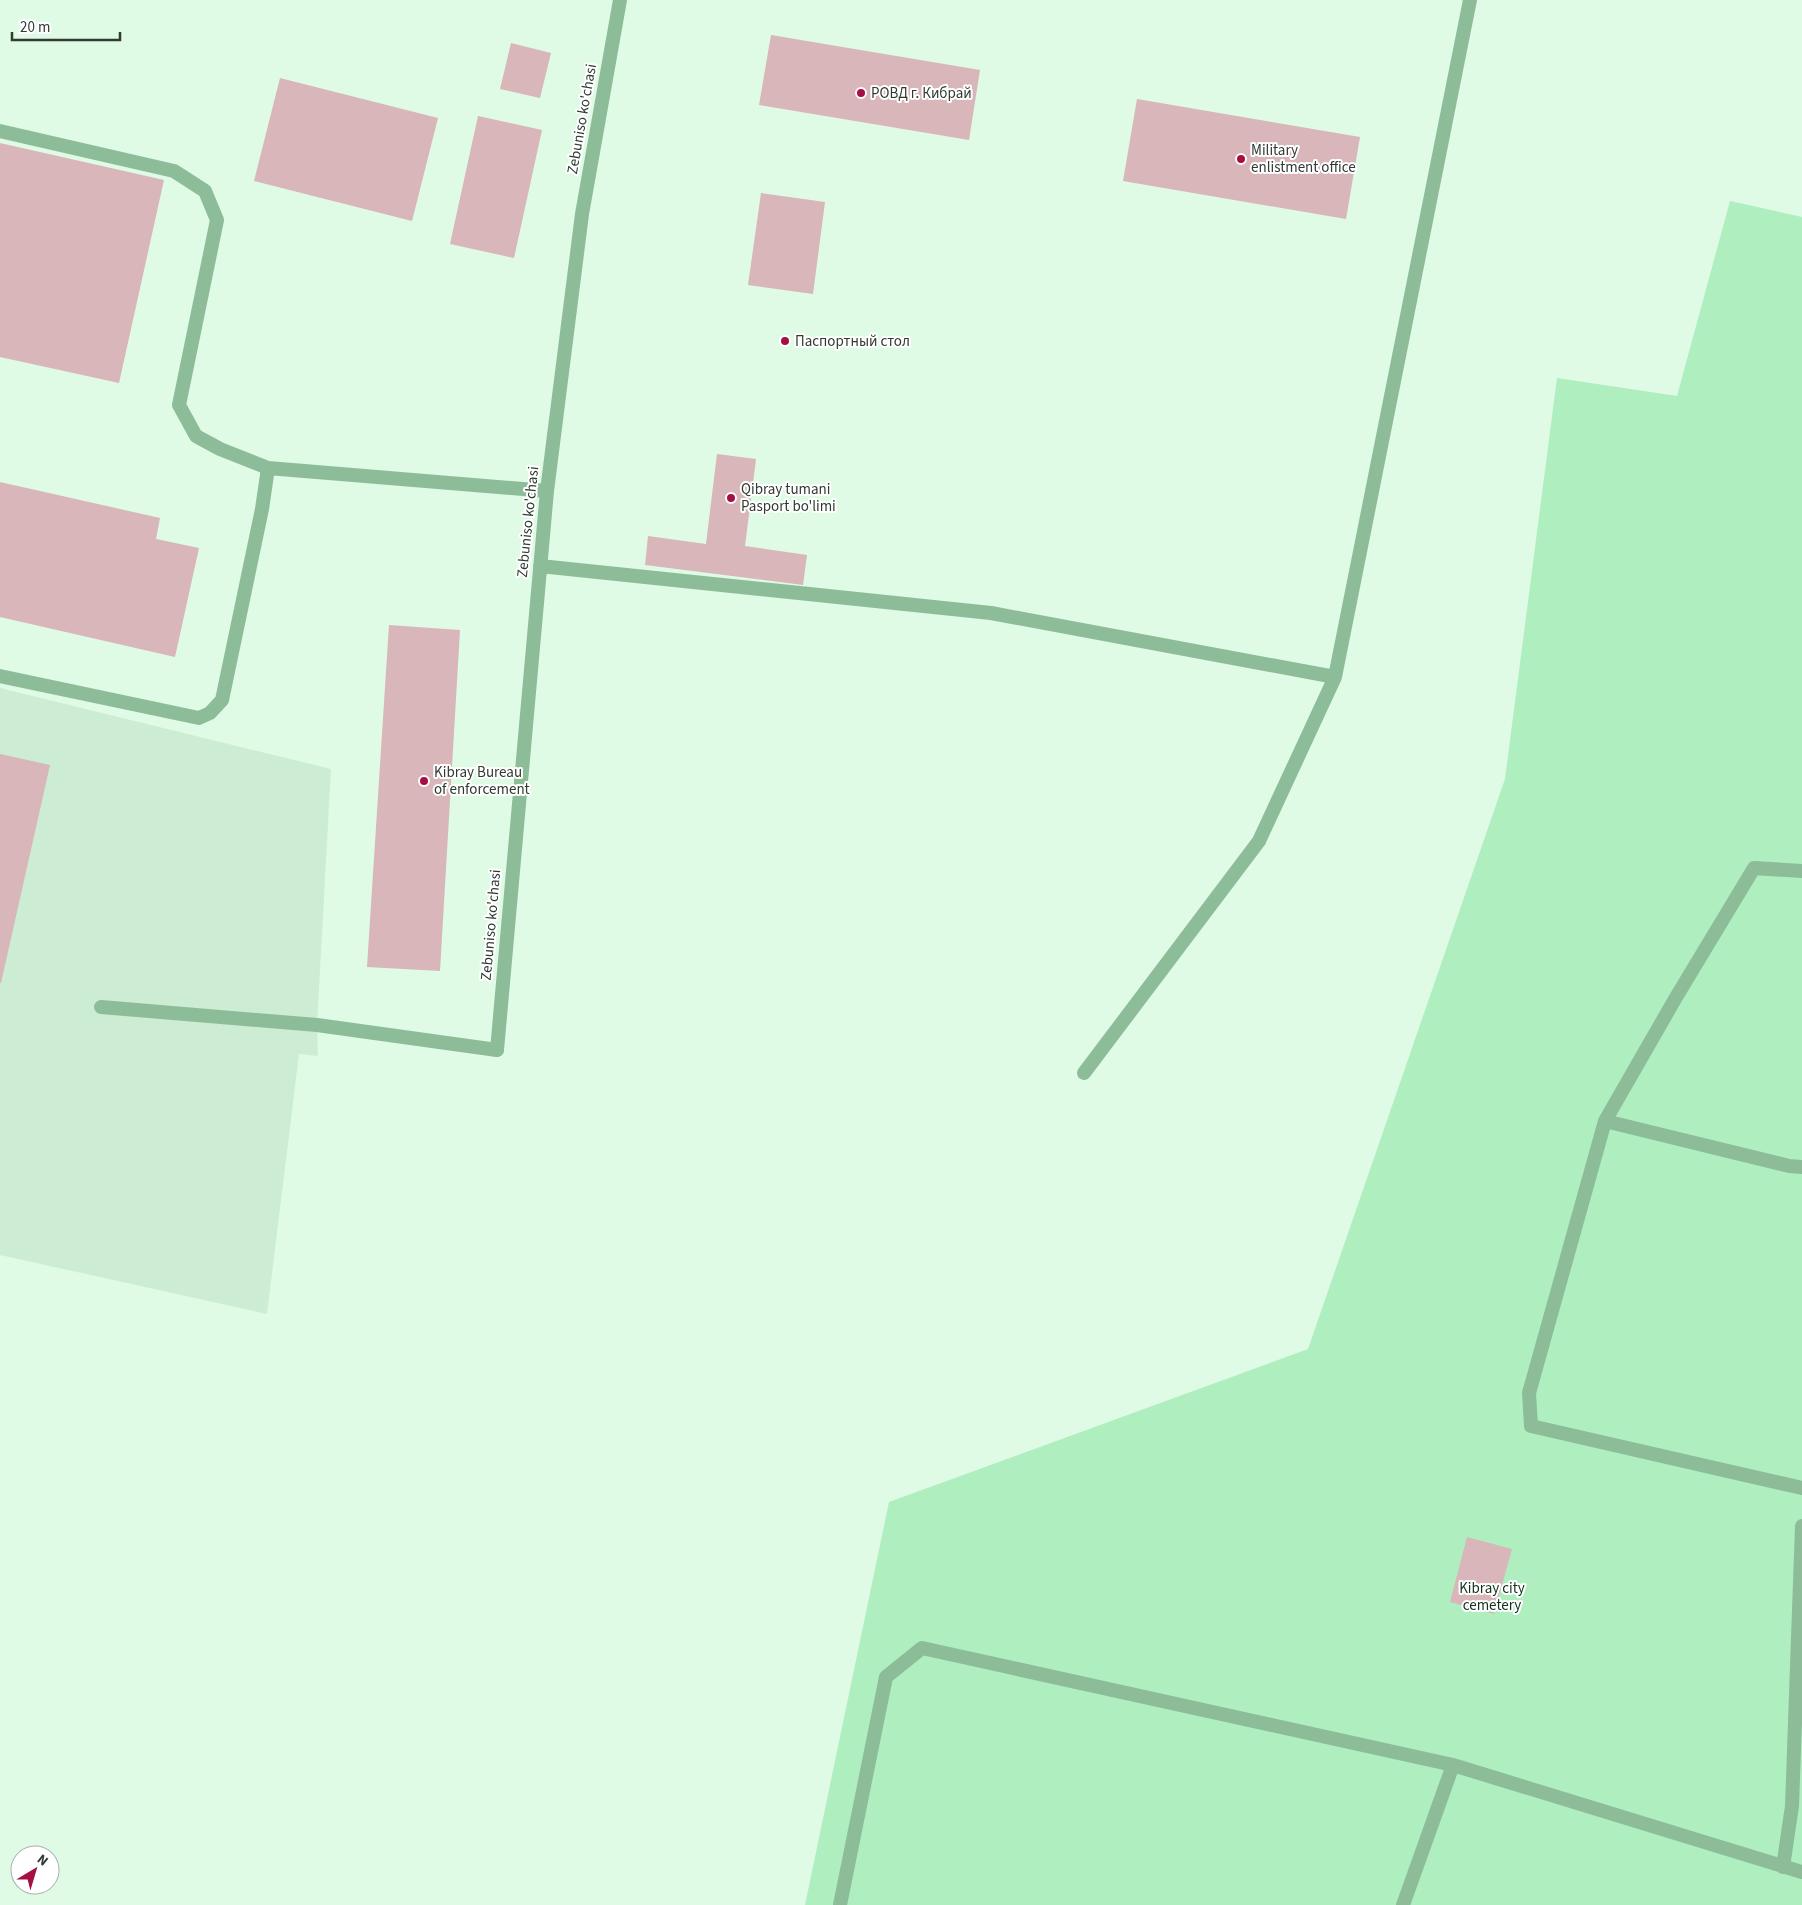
<svg xmlns="http://www.w3.org/2000/svg" width="1802" height="1905" font-family="'Source Sans 3',sans-serif">
  <style>
    .built { fill: #ccedd3 }
    .green { fill: #afeebf }
    .building { fill: #d8b6ba }
    .lines { fill: none; stroke-linecap: round; stroke-linejoin: round }
    .service { stroke: #8cbd98; stroke-width: 14 }
    .minor { stroke: #8cbd98; stroke-width: 14 }
    .poi-dot { fill: #a60f44; stroke: #fff; stroke-width: 2 }
    .labels { text-anchor: middle; dominant-baseline: central; stroke-width: 4; stroke-linejoin: round; paint-order: stroke }
    .poi-label { font-size: 15px; fill: #303a32; stroke: #fff; text-anchor: start }
    .street-label { font-size: 15px; fill: #303a32; stroke: #fff }
    .park-label { font-size: 15px; fill: #13321d; stroke: #fff }
  </style>
  <rect width="100%" height="100%" fill="#dffae5"/>
  <path class="built" d="M0,688L331,769L317,1025L318,1056L299,1054L267,1314L0,1255Z"/>
  <path class="green" d="M1730,201L1802,217V1905H805L889,1502L1308,1349L1505,779L1557,378L1677,396Z"/>
  <path class="building" d="M771,35L980,70L969,140L759,105Z
    M511,43L551,53L540,98L500,89Z
    M280,78L438,118L412,221L254,181Z
    M1137,99L1360,137L1346,219L1123,181Z
    M478,116L542,130L514,258L450,244Z
    M0,143L164,180L119,383L0,357Z
    M761,193L825,202L813,294L748,285Z
    M717,454L756,459L745,546L807,555L803,585L645,565L648,536L706,544Z
    M0,482L160,518L156,539L199,548L175,657L0,617Z
    M389,625L460,630L440,971L367,967Z
    M0,754L50,765L1,983H0Z
    M1467,1537L1512,1549L1494,1614L1450,1602Z"/>
  <g class="lines">
    <path class="service" d="M0,131L174,171L205,191L217,220L179,405L196,436L220,449L268,468
      M0,676L199,718L210,713L222,700L262,509L268,468L547,491
      M1802,871L1754,868L1675,999L1605,1121L1529,1393L1531,1426L1802,1488
      M101,1007L317,1025L497,1050
      M1605,1121L1789,1166L1802,1167
      M1783,1867L1792,1806L1802,1526
      M840,1905L886,1677L922,1648L1453,1765
      M1403,1905L1453,1765L1802,1872"/>
    <path class="minor" d="M540,566L991,613L1335,677
      M497,1050L547,491L582,214L620,0
      M1084,1073L1259,841L1335,677L1470,0"/>
  </g>
  <g class="poi-dot">
    <circle cx="861" cy="93" r="5"/>
    <circle cx="1241" cy="159" r="5"/>
    <circle cx="785" cy="341" r="5"/>
    <circle cx="731" cy="498" r="5"/>
    <circle cx="424" cy="781" r="5"/>
  </g>
  <g class="labels">
    <g class="poi-label">
      <text x="871" y="93">РОВД г. Кибрай</text>
      <text x="1251" y="150">Military<tspan x="1251" dy="17">enlistment office</tspan></text>
      <text x="795" y="341">Паспортный стол</text>
      <text x="741" y="489">Qibray tumani<tspan x="741" dy="17">Pasport bo'limi</tspan></text>
      <text x="434" y="772">Kibray Bureau<tspan x="434" dy="17">of enforcement</tspan></text>
    </g>
    <g class="street-label">
      <text transform="translate(582 119) rotate(-80)">Zebuniso ko'chasi</text>
      <text transform="translate(528 522) rotate(-84)">Zebuniso ko'chasi</text>
      <text transform="translate(491 925) rotate(-85)">Zebuniso ko'chasi</text>
    </g>
    <g class="park-label">
      <text x="1492" y="1588">Kibray city<tspan x="1492" dy="17">cemetery</tspan></text>
    </g>
  </g>
  <g transform="translate(35 1870) rotate(38)"><circle r="24" fill="#ffffff" stroke="#acb0ad"/>
  <path d="M0-4L9 19L0 12L-9 19Z" fill="#a60f44"/>
  <text y="-8" font-size="14" font-weight="bold" text-anchor="middle" fill="#303a32">N</text>
  </g>
  <path d="M12 32v8h108v-8" fill="none" stroke="#303a32" stroke-width="2.5"/>
  <text x="20" y="32" font-size="15" fill="#303a32" stroke="#ffffff" stroke-width="4" paint-order="stroke">20 m</text>
</svg>
